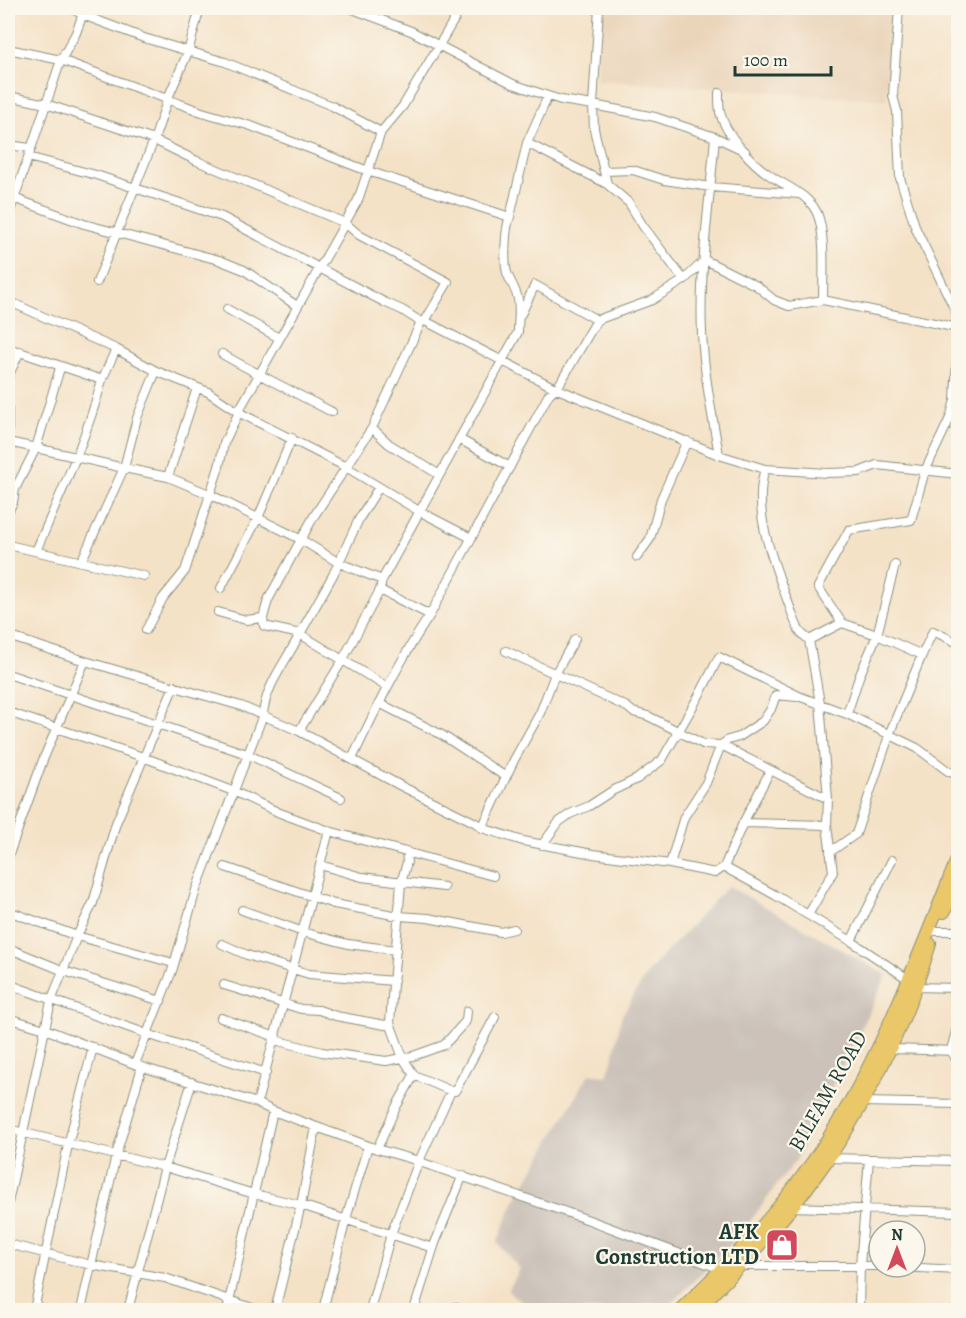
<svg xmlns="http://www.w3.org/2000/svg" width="966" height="1318" font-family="Alegreya,serif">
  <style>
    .built { fill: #ead3b8 }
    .industrial { fill: #ccc2b9 }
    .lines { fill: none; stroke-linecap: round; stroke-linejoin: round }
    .minor-casing { stroke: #8a907e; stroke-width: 10 }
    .primary-casing { stroke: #8a907e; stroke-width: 14 }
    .minor { stroke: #fff; stroke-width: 8 }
    .primary { stroke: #eac769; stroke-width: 12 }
    .labels { text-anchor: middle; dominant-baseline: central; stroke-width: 4.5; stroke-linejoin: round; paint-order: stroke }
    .street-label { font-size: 22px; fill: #1f3d34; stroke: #fbf7ec }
    .poi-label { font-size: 22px; font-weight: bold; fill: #1f3d34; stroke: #fbf7ec; text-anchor: end }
  </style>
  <rect width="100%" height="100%" fill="#fbf7ec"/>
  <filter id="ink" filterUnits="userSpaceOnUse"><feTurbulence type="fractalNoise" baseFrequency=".0167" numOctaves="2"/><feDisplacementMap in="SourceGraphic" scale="12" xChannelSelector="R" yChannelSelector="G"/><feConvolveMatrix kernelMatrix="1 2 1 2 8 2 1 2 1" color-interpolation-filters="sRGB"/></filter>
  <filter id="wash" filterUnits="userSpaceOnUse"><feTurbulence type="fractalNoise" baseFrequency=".008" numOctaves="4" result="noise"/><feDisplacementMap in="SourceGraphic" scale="24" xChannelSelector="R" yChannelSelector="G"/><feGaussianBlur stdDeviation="1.35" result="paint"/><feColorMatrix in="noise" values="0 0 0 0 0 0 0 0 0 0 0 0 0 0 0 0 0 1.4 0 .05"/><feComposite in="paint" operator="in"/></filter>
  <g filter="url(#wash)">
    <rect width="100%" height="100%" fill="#f4e2c7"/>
    <path class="built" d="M603,8H892L886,100L596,80Z"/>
    <path class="industrial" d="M728,886L887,975L796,1160L738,1237L665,1310H541L524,1303L508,1291L520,1269L497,1243L514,1203L589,1074L607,1076L614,1055L621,1017L648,972Z"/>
  </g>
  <g filter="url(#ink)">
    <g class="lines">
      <defs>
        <path id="minor" d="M71,8L83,15L144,38L225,62L332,106L381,132
          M350,8L411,31L513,84L548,96L527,143L607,184L594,129L593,105L655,117L715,137L745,151
          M899,8L893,96L897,111L900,178L916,229L958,316
          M8,49L61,60L202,112L251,126L368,171L510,217
          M719,93C719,99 719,106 720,112C725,134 752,164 771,176C787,187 808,194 817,213C826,233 823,277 823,300L958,328
          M8,96L46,104L154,140L197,161L345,223L359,235L448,282L425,321L421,322L372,428L314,516L268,600L263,618L264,626L300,634C287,660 265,686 263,715L196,890L172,971L135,1064
          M548,96L561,100L593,105L599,8
          M715,137C710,200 699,271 702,333C704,374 712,414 719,455
          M8,145L30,148
          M28,157L96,175L222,217L384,302L402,310L421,322
          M604,171L633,170L664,180L711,187L799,194
          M607,184L629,203L643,226L684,280
          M8,196L84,224L219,260L244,270L297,306
          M8,217L61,60L76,33L85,8
          M97,282L154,140L168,98L188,52L200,8
          M8,301L116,349L156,371L208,392L238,412L346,467L419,511L471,538
          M227,309L279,338
          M521,314L535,285L597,320
          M425,321L555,388L719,455L765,469L827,473L859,472L877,465L958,474
          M8,348L102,380L116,349
          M222,354C258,375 296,393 332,412
          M8,377L20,351
          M8,409V433
          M238,412L358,200L381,132L403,106L461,8
          M372,428L389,444L438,474
          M459,439L510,467
          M8,442L36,448L60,368
          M765,469C750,516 779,574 794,619L800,632L809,640L820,703L828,799L827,825L833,872L808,915
          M168,477L197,388
          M379,487L359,519L333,575L300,634L387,687
          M8,512L13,502L15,489L36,448L124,468L137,418L156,371
          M8,545L144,576
          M36,551C60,495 86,440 102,380
          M637,557L650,539L661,499L687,441
          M81,562L124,468L168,477L209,494L300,539L339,563L382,580
          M221,588L258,518L292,438
          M380,590L430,615
          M218,612L246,620L263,618
          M842,623L877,635L922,655L933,631L958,643
          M146,630L163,598L185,571L219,467L224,443L240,410
          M8,636L85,661L241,706L299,731L401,786L476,823L482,828L523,841L593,854L670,864L715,873L724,867L743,823L770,771
          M809,640L842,623L818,587L849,530L911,520L925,471L950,418L955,400L958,335
          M506,651L627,707L633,712L648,716L703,744L721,745L728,740L739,737L763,721L771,709L776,695L797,697
          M8,674L247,754L341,798
          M379,703L442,735L506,777
          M8,712L143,757L233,791L280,813L329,831L493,876
          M847,714L859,677L877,635L895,565
          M299,731L342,661L380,590L382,580L518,332C518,320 520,310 518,299C516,290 510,281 507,273C504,262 505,227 510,217L527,143
          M352,759C376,709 399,661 430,615L549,394L559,385L597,320L652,300L684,280L705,260L757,286L774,300L789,306L823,300
          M743,823L827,825
          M482,828L514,760L540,713L555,674L575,639
          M542,845L559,822L570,814L589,806L612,791L637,779L662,760L701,692L719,657L801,697L847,714L917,748L948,771L958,775
          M406,851L407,862L401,883L390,1023L403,1058L414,1075L451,1091
          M830,852L856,834L891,730L922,655
          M8,857L43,760L85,661
          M670,864L684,817L706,783L721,745L828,799
          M320,865L362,877L444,887
          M225,867L334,904L399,916L428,918L501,932L514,929
          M724,867L775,895L851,941L911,981
          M242,910L303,932L348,944L396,950
          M8,911L77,936L173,963
          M928,933L934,931H958
          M851,941L892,860
          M222,944L247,955L309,974L394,981
          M8,948L64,971L161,1001
          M8,984L147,1034L266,1073
          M224,985L301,1009L319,1010L336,1016L385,1025L390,1023
          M916,987L958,988
          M8,1018L45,1029L142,1067L257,1103L273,1111L377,1149L419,1161
          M221,1018L276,1037
          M958,1024L951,1050L958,1063
          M275,1040L322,1052L386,1061L413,1056L444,1045L466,1021L467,1011
          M891,1049L958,1051
          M862,1102L958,1104
          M257,1103L329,831
          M8,1129L165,1167L254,1194L301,1205L433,1248
          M377,1149L396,1107L414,1075
          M828,1158L958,1161
          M414,1160L589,1220L721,1269
          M8,1203L51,1001L77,936L93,903L116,823L174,686
          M791,1207L958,1212
          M8,1244L91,1265L165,1278L258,1310
          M740,1266H879
          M901,1267L958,1270
          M455,1307L460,1310
          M34,1310L68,1145L93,1047
          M81,1310L116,1155L142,1067
          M128,1310L165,1167L192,1082
          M227,1310L273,1111
          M275,1310L301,1205L316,1127
          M323,1310L346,1219L368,1146
          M370,1310L391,1234L419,1161L451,1091H455L495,1017
          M414,1310L435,1243L463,1175
          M859,1310L860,1265L869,1159"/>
        <path id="primary" d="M944,912L958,884
          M680,1310C719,1272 759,1233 792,1190C869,1091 912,972 958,857
          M697,1310C735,1271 774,1232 807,1188C862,1116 904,1030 930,944"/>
      </defs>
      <use href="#minor" class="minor-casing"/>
      <use href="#primary" class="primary-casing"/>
      <use href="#minor" class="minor"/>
      <use href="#primary" class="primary"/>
    </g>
  </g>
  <defs>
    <symbol id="shop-square" viewBox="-11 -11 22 22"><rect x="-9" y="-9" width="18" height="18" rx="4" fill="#d1495b" stroke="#fbf7ec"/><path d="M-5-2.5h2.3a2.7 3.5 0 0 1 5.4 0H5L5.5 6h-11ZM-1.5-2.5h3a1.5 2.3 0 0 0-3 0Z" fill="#fff"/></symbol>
  </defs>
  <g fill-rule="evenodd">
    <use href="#shop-square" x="763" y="1226" width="38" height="38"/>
  </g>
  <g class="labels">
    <g class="street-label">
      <text transform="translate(828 1091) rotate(-60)">BILFAM ROAD</text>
    </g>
    <g class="poi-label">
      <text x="759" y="1232">AFK<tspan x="759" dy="25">Construction LTD</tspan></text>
    </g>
  </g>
  <rect width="966" height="1318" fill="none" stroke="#fbf7ec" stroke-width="30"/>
  <g transform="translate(897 1249)"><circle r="28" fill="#fbf7ec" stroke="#a3ada2" stroke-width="1.5"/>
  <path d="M0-4.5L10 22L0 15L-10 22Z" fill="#d1495b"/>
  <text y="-9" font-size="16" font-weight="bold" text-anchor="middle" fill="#1f3d34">N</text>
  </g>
  <path d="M735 66v9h96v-9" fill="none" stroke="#1f3d34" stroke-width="3"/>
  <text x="744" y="66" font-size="18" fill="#1f3d34" stroke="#fbf7ec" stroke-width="4.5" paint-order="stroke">100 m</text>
</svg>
